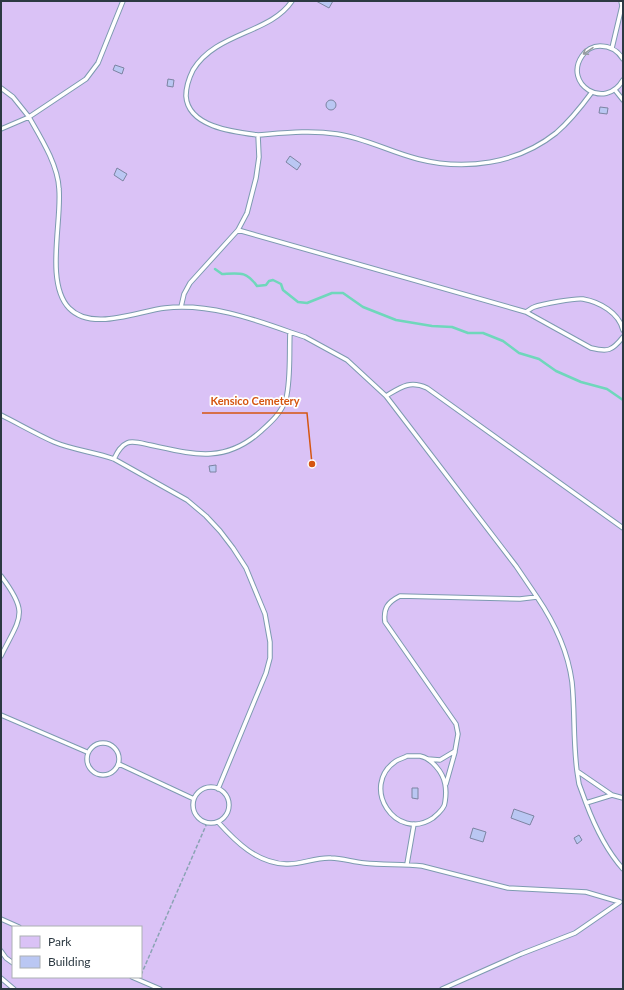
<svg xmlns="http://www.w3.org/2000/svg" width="624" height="990" font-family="Lato,sans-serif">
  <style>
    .green { fill: #dac2f6; fill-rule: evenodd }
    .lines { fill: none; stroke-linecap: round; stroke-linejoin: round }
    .stream { stroke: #6fd7bb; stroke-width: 2.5 }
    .building { fill: #bac7f3; stroke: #7c84a2 }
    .lane-casing { stroke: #7d9ab0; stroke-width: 5.5 }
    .path { stroke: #8aa3b4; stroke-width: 1.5; stroke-dasharray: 4 2; stroke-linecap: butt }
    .lane { stroke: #fff; stroke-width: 3.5 }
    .oneway { stroke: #969ca0 }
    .leader { fill: none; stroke: #d55611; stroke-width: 1.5 }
    .callout-dot { fill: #d55611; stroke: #fff; stroke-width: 1.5 }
    .callout-label { font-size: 11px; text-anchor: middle; font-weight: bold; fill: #d55611; stroke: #fff; stroke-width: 3.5; stroke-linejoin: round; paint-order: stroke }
  </style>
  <rect width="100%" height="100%" fill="#c4e4fa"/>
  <path class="green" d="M1,1H623V989H1ZM13,927H141V977H13Z"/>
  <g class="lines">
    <path class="stream" d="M215,269L222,274C240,273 246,271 257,286L266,285L269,281L273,280L281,284L283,290L298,302L307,303L332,293H343L363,307L396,320L432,326L452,327L468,333H483L503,341L519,353L539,359L556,371L581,382L607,389L623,400"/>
  </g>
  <path class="building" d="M316,1H333L329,8Z
    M115,65L124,68L122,74L113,70Z
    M168,79L174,80L173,87L167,86Z
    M326 105a5 5 0 1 1 10 0a5 5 0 1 1-10 0Z
    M600,107L608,108L607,114L599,113Z
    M290,156L301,164L297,170L286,162Z
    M117,168L127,174L123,181L114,175Z
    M216,465V472H210L209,466Z
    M412,788H418V799L412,798Z
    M514,809L534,816L530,825L511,818Z
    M473,828L486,832L483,842L470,838Z
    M579,835L582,840L577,844L574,838Z"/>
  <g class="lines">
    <defs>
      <path id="lane" d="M123,1L98,63L86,79L29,117C41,138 58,165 59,189C62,221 45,283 69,308C92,332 138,311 165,308C207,303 251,318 290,332C289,354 291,378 286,399C281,414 270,423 260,432C224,464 192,454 150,445C144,444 133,440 127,443C120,446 117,453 114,459L187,500L206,516L220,531L233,548L246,568L265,614L270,642V658L266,673L218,789
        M612,48L622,6L621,1
        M623,59C618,51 610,46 600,46C593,46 586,50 582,56C563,84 605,111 623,80
        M1,88L13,97L29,117L1,129
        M615,90L623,100
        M258,135C234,132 188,127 186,96C186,87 189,78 193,70C216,32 270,34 292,1
        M238,230L526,312L591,348C608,352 612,351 623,337
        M181,307L184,294L190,283L238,230L247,213L256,178L259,157L258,135C284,133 310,130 337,134C365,138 390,152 418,159C465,171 517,164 556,133C570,121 581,107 592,92
        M526,312C528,311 531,308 534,307C542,304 575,298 583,299C600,302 619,313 623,330
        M290,332L305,337L347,360L386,396L516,566L537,597
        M386,396C401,387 410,380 427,388L623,528
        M1,415C19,424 36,434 54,442C73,450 95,452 114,459
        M1,576C30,614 20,617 1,656
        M1,715L87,752
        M87 759a16 16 0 1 1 32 0a16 16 0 1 1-32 0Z
        M407,756C411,756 416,756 420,756C431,758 443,772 445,784C446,789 446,796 445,802C445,808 438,814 433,818C396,843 359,786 396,761C399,759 404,758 407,756Z
        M428,759L440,760L455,751L458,734L456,724L385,622C383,608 388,602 400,596L520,599L537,597C554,622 568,652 572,682C575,711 573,741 577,771L612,795L623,798
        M119,764L194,799
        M577,771L579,784L586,803
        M446,784L455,752
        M193 805a18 18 0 1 1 36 0a18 18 0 1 1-36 0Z
        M612,795L586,803C595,827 606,850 623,869
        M218,822C236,842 257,863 286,864C301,865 315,857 331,858C342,858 353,862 364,863C383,865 402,864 422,866L508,888L586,892L620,902L575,933L521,954L442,989
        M407,864L414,824
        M1,919L19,927
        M1,951L6,958L13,963
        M132,977L160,989
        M1,978L14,989"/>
    </defs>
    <use href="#lane" class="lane-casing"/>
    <path class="path" d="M141,975L207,823"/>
    <use href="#lane" class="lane"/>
  </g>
  <defs><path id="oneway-shaft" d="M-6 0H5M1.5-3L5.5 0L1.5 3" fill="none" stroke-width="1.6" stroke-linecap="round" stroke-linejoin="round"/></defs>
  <use class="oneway" href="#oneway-shaft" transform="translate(588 51) rotate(146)"/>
  <path class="leader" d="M312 464L307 413H202"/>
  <circle class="callout-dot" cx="312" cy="464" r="4"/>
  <g class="callout-label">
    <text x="255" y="405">Kensico Cemetery</text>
  </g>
  <rect width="624" height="990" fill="none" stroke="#2c3942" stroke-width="4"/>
  <rect x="12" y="926" width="130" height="52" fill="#ffffff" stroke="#abb0b3"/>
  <rect x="20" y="936" width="20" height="12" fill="#dac2f6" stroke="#abb0b3"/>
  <text x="48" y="946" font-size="12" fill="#2c3942">Park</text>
  <rect x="20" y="956" width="20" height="12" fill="#bac7f3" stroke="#abb0b3"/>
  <text x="48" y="966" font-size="12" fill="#2c3942">Building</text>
</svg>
